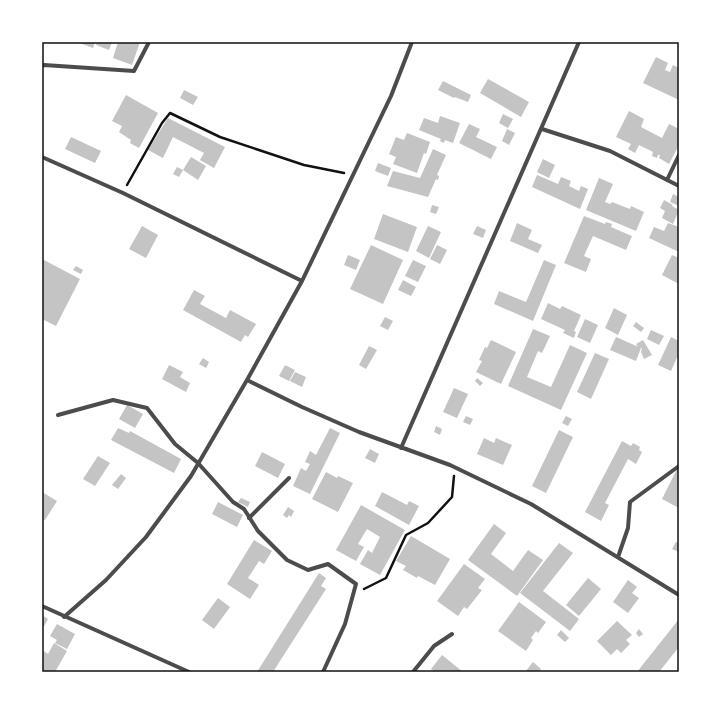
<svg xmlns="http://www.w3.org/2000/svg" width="721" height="714" font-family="Karla,sans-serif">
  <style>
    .building { fill: #c4c4c4 }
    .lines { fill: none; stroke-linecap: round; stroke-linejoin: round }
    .path { stroke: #111; stroke-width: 2.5 }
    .minor { stroke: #4c4c4c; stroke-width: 4 }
    .neatline { fill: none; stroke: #111; stroke-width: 1.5 }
  </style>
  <rect width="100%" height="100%" fill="#fff"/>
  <path class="building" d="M77,42H95L93,48Z
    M98,42H112L109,50L96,45Z
    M118,42H140L132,65L113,58Z
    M656,57L668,63L665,70L670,72L673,65L679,68V100L643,83Z
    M488,79L529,102L521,117L480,93Z
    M443,81L471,95L468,102L455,97L454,98L438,90Z
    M184,90L198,97L193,105L180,98Z
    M126,95L158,113L139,148L130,143L131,140L119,132L122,126L112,121Z
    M629,111L644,119L641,127L662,138L669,124L679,129V145L669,164L659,158L660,155H658L657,158L652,156L653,152L639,145L635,153L628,149L631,144L616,137Z
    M503,114L513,119L508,128L499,123Z
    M440,116L460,123L453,143L445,140L444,143L440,141L441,139L419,130L424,118L438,123Z
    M168,118L225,147L214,168L200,160L204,153L173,137L163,158L148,150Z
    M469,124L480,129L476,137L497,147L491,159L459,143Z
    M507,129L515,133L509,145L502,141Z
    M407,133L430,142L426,154L424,153L417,173L393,164L396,157L389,154L396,137L404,140Z
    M71,137L101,151L95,163L65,149Z
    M433,149L446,155L437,175L439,176L438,180L436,179L428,197L387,186L393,171L420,178Z
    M191,157L206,166L198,180L183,170Z
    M543,159L555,165L549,178L537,172Z
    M378,163L391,168L388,176L375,171Z
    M177,167L183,170L179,177L173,174Z
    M537,175L558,184L561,177L571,181L569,186L579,191L581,186L588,189L580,209L532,187Z
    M599,178L613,184L605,202L610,204L612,202L630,209L631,206L644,212L636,231L586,210Z
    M673,194L679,197V206L670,202Z
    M664,200L673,205L672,206L679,210L673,224L662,218L665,211L660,208Z
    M432,205L439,207L436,214L430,212Z
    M383,214L417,227L408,252L374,239Z
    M584,216L605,224L606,222L612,224L611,227L632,236L626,250L593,236L584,256L591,259L586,272L564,263Z
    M517,223L532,230L528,239L542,245L538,253L510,241Z
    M668,223L679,227V252L649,238L654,227L664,231Z
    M142,226L158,235L146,258L129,249Z
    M428,226L441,232L429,258L416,251Z
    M477,226L486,230L483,238L473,234Z
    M371,245L403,260L383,304L350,289Z
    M437,245L447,250L440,264L430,259Z
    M348,255L360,260L356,270L344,265Z
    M672,255L679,258V284L662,275Z
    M42,259L80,279L56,326L42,319Z
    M413,260L426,266L418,282L405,276Z
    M544,260L556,265L533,321L494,304L499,291L526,302Z
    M76,266L83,270L81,274L73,270Z
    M403,280L416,287L411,296L398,290Z
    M194,290L205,296L200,304L226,318L230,310L256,324L248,337L245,335L241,342L183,310Z
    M548,303L560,309L562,306L581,315L574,331L576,332L574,338L563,333L565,330L541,319Z
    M614,308L627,315L618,335L605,328Z
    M385,317L393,321L388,330L380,326Z
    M585,319L598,325L590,343L577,337Z
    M636,322L644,328L641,332L633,326Z
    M533,329L550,336L542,353L538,351L527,377L551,387L570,345L587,353L561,410L508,386Z
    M651,330L664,336L659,345L647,339Z
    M616,337L641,348L636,361L610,350Z
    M671,337L679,341V353L671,371L658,365Z
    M491,340L516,352L501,384L476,372L482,361L479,360L485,347L487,348Z
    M643,340L652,355L644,359L641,352L642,348L638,347L636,344Z
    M369,346L377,350L366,369L359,365Z
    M595,353L609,359L591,399L577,392Z
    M203,358L209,362L206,368L199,364Z
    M169,365L183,372L180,377L190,383L186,392L162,379Z
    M285,365L295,370L289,381L279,376Z
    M295,372L306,377L302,387L290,381Z
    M477,378L483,383L480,386L475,381Z
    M454,388L468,394L457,418L443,412Z
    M127,405L143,414L135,428L119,419Z
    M466,416L473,419L470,425L463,422Z
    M566,416L572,419L568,426L562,423Z
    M436,426L442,429L440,435L434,432Z
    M118,428L129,433L130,431L181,459L174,473L111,440Z
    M330,428L340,433L310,494L293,486L301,468L306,471L310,464L305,462L310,451L316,455Z
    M559,430L573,437L546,493L532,486Z
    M484,438L494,443L496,438L512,445L503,465L477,454Z
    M622,441L631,446L633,443L640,447L639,450L642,452L636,464L628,459L605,503L609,505L601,521L585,512Z
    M370,449L379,454L375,463L365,458Z
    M262,452L285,464L278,478L255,466Z
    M98,456L110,463L95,486L83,479Z
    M677,469L679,470V508L662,499Z
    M326,472L337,478L338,476L353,483L338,512L312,499Z
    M121,474L126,478L118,489L112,485Z
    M42,492L57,501L45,520L42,519Z
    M382,492L407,505L409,501L419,506L409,525L375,506Z
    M241,498L250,502L248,507L238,502Z
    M218,502L243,515L237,527L212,514Z
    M361,505L405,530L380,575L360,564L368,550L372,553L380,537L367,529L358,544L364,547L356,561L336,550Z
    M288,507L294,511L291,517L289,515L287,518L283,515Z
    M494,524L506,533L491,554L513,571L528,550L543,560L517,596L468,560Z
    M411,536L450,559L435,585L418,576L417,578L403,570L406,566L396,561Z
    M254,540L272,551L264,564L259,561L248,578L259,585L250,599L227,584Z
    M676,542L679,543V552L672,549Z
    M559,543L573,553L543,591L579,619L570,631L520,593Z
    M464,564L485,579L478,588L482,590L467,609L464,607L458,616L437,601Z
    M319,573L326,578L321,586L326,589L273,672H257Z
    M588,578L601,589L579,616L566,605Z
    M628,580L637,587L632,593L639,598L628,613L613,602Z
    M218,598L230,607L214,629L202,620Z
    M519,602L546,622L538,633L536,631L531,638L533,640L526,651L498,631Z
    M42,615L48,619L42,630Z
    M679,619V647L659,672H637Z
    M617,621L632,635L626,640L630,644L621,653L617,649L611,655L597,641Z
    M57,624L75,634L67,649L55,643L57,640L50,636Z
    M639,629L643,634L639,637L636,633Z
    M561,630L569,638L565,642L557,635Z
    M54,643L67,651L55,672H42V655L44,651L48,654Z
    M442,655L463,672H435L431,669Z
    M533,662L541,669L539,672H525Z"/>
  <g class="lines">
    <path class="path" d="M127,185L162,123L170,113L220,137L304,165L344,173
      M364,589L386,578L406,535L428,523L452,497L454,476"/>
    <path class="minor" d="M42,66L44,65L134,71L149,42
      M542,129L610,151L679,186
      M42,157L123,193L302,281
      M667,180L679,155
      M247,380L302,407L359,432L450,465L531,504L679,595
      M58,415L113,400L147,408L175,444L198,463L233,502L244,509L258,531L287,560L308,570L328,564L356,584L345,624L323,672
      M401,448L579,42
      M249,518L289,478
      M618,557L628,528L630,502L679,466
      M42,606L189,672
      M64,617L106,580L146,537L191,476L247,380L302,281L391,96L412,42
      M413,672L434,646L452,634"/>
  </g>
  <rect width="721" height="714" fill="none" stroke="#ffffff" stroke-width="86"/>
  <rect x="43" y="43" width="635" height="628" class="neatline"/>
</svg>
